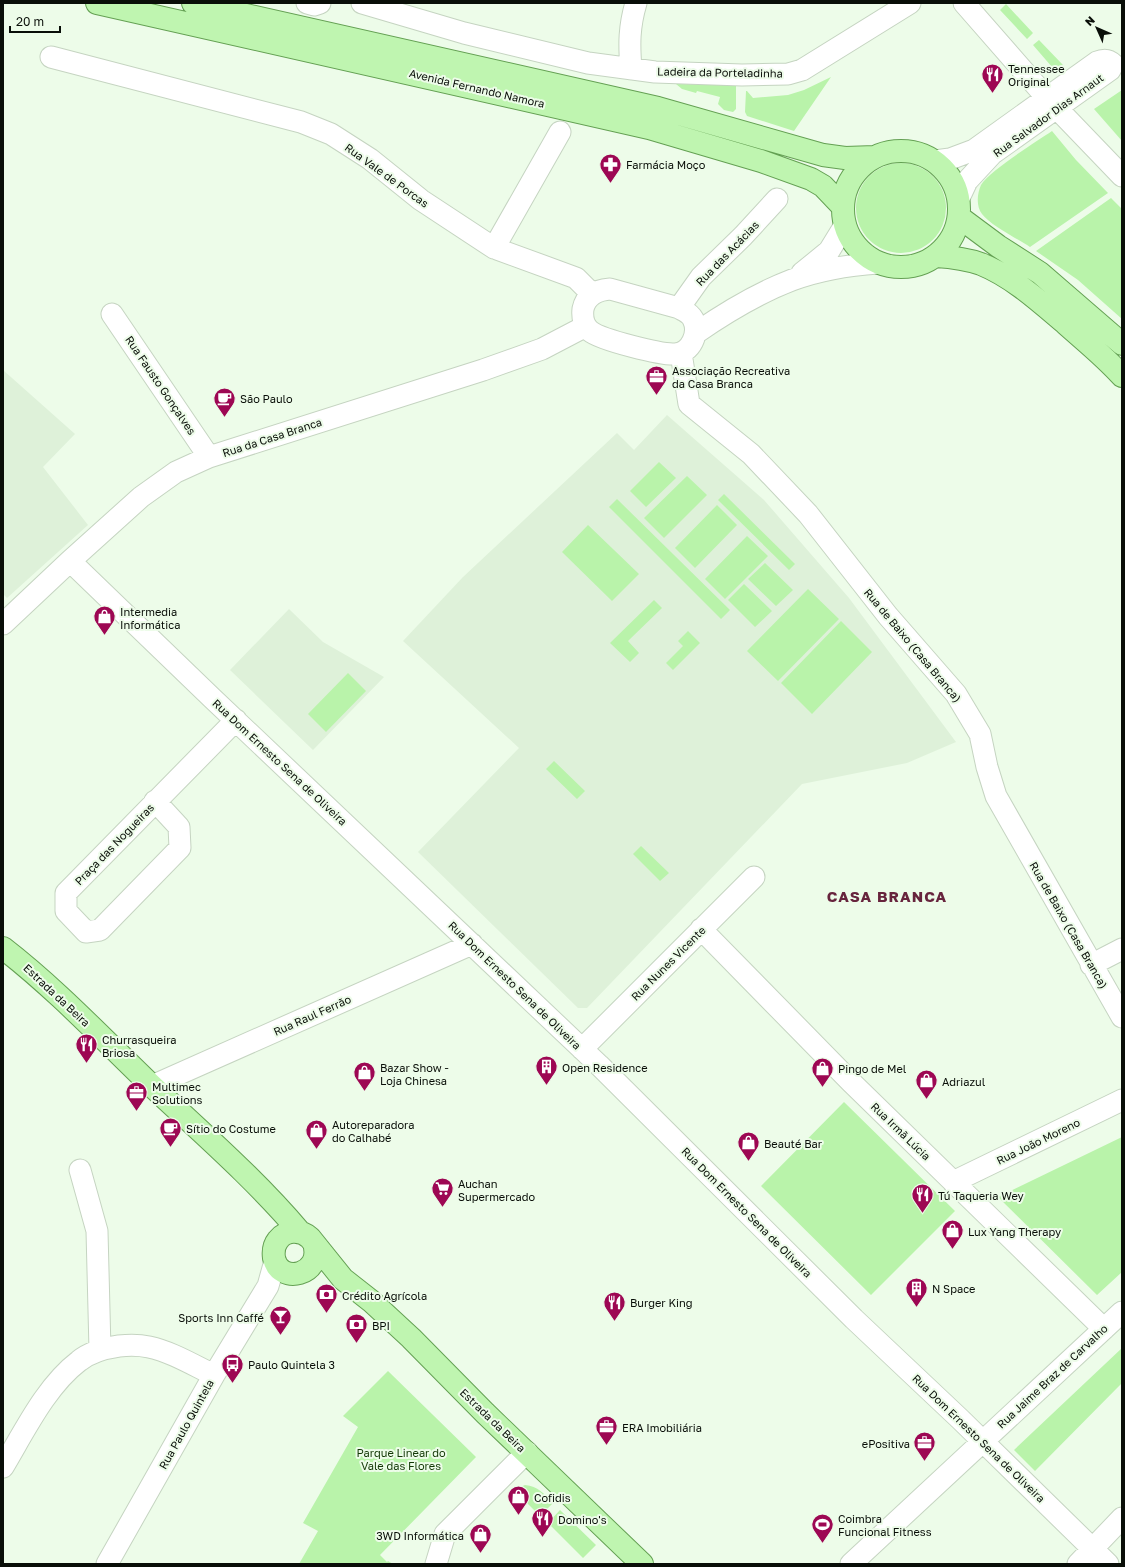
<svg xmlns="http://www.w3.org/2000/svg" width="1125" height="1567" font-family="'Golos Text',sans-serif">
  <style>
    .built { fill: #def1d9 }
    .green { fill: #b9f3aa }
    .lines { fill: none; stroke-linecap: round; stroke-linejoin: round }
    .minor-casing { stroke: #c5d4c1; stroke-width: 23 }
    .major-casing { stroke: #64a053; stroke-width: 24 }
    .minor { stroke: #fff; stroke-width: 21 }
    .major { stroke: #bff5b0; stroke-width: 22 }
    .labels { text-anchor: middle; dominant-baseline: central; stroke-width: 4; stroke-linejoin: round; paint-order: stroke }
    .poi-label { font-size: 11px; fill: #090e08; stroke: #edfce9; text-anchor: start }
    .street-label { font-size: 11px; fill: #090e08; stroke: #edfce9 }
    .park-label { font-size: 11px; fill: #133806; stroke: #edfce9 }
    .district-label { font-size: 15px; font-weight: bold; letter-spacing: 1px; fill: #67243d; stroke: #edfce9 }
  </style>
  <rect width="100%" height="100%" fill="#edfce9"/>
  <path class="built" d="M3,370L75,434L43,467L88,525L7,598L3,594Z
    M667,415L764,500L849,598L956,742L907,763L802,784L587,1008H578L418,852L519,748L403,641L463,577L617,433L634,450Z
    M289,609L323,642L384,677L313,750L230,670Z"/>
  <path class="green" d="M1006,4L1033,33L1027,39L1000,10Z
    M1039,40L1063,65L1060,68L1052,67L1033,45Z
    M831,77L794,131L747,116L745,112L746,91H747L753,98L788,95L804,90Z
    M676,84L736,85V109L733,112L724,110L718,104L720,97L697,91L696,93L682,89Z
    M1122,90V141L1094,109Z
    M1052,131L1076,160L1108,193L1030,247C1018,239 990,225 982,214C976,206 977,194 981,185C990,170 1036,142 1052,131Z
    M856 208a45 45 0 1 1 90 0a45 45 0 1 1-90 0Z
    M1111,198L1122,209V319L1078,280L1036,251Z
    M659,462L676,478L646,507L630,491Z
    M687,476L707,495L664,538L644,518Z
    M724,494L795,564L789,570L718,500Z
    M617,499L730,610L721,619L609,507Z
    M717,505L737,525L695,568L675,548Z
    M588,525L639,574L612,601L562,552Z
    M747,536L768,556L725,599L705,579Z
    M765,563L793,590L776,606L748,579Z
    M744,584L772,611L755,627L728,600Z
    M808,589L839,619L778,681L747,651Z
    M654,600L662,608L628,641L639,653L630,662L610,643Z
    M841,621L872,652L812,714L781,683Z
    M688,631L700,643L673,670L666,663L683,646L678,641Z
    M348,673L366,691L326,732L308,714Z
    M554,761L585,791L577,799L546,769Z
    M641,846L669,873L660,881L633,854Z
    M844,1102L955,1211L871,1295L761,1186Z
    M1122,1137V1272L1097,1295L998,1197Z
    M1122,1348V1383L1035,1471L1014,1450Z
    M388,1371L476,1457L380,1555L387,1562L388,1561L393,1564H299L318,1531L303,1523L358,1427L343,1416Z
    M525,1485C538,1486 544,1494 553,1503L540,1516L515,1491L520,1487Z
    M560,1510L596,1545L583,1558L548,1523Z"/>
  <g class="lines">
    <defs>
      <path id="minor" d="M307,3L314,5L320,3
        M362,3L464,33L588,63L655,72L742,75L788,74L802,70L910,3
        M964,3L1047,98L1122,176
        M51,57L301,122L331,134L370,159L421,200L494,248L576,278L592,294
        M631,69C629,44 629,27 636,3
        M935,161L950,159L974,150L1097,62C1104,59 1108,59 1113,64L1110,70L992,154L967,181L959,198
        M494,248L560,132
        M802,273L829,251L845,225
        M610,289L679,308C684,311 690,313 693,319C700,333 691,353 675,354C662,355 601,340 590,331C584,326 582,317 583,309C586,295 597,290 610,289Z
        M679,308L701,277L743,236L777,199
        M112,314L209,457
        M696,333C725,313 758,293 792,280C819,270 849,265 878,263
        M681,353L689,404L751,454L808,514L888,616L956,694L980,734L987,767L996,796L1122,1017
        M70,561L212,698L599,1065L854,1319L960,1419L1108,1564
        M3,624L70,561L141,497L176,472L209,457L483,370L542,349L586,326
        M155,801L179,827L180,848L100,930L86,932L66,911V893L236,720
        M701,929L851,1082L1104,1329
        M1091,965L1122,949
        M582,1049L754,877
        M152,1086L472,944
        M80,1170L97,1231L100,1350
        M953,1182L1122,1100
        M3,1467C24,1432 46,1386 79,1361C90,1352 105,1348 119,1346C128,1345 140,1345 149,1347C172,1352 193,1365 214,1375
        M107,1564L214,1375L268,1286L275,1261
        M436,1564L445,1534L527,1452
        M851,1564L1122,1312
        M1078,1564L1122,1518"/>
      <path id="major" d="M97,3L649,128L761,161L811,179L823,186L843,207
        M193,3L658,108L823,155L845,158L875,157
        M843 209a58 58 0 1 1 116 0a58 58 0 1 1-116 0Z
        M959,217L998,246L1040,273L1122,344
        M936,256C951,257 967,259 981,264C1013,277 1040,302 1066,324C1085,341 1105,357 1122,376
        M3,948C56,989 103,1039 152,1086C202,1133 255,1179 300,1232
        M314,1243C324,1276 279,1285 274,1258C273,1251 274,1245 278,1240C286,1229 301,1230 310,1238L343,1279L371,1301L411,1338L485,1413L642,1564"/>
    </defs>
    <use href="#minor" class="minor-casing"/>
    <use href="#major" class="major-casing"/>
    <use href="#minor" class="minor"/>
    <use href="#major" class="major"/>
  </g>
  <defs>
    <symbol id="restaurant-pin" viewBox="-11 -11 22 30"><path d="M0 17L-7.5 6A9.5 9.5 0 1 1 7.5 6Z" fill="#9d0753" stroke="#edfce9"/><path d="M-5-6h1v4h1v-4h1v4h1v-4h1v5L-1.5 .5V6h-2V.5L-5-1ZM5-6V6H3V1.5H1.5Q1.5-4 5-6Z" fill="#fff"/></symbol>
    <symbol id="pharmacy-pin" viewBox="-11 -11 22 30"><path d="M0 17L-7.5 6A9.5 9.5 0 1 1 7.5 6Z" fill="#9d0753" stroke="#edfce9"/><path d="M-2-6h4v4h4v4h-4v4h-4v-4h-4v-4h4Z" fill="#fff"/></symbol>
    <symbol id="office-pin" viewBox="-11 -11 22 30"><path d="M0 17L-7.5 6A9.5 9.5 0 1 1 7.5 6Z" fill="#9d0753" stroke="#edfce9"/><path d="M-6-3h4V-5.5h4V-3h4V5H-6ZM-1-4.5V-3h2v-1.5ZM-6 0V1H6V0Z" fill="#fff"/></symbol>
    <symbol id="cafe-pin" viewBox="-11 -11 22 30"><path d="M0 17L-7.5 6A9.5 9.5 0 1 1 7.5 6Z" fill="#9d0753" stroke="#edfce9"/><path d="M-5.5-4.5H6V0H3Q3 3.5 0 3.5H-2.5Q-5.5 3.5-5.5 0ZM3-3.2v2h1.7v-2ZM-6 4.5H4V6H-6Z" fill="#fff"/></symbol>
    <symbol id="shop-pin" viewBox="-11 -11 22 30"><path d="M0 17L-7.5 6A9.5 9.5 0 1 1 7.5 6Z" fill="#9d0753" stroke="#edfce9"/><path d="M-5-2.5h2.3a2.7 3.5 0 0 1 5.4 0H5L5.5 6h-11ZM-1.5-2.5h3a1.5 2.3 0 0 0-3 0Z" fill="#fff"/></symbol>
    <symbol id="building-pin" viewBox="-11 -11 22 30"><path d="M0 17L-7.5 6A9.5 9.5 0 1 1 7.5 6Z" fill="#9d0753" stroke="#edfce9"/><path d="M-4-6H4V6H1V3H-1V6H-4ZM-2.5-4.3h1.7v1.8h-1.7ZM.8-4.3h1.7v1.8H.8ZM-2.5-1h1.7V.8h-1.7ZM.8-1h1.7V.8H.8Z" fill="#fff"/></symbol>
    <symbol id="supermarket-pin" viewBox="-11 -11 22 30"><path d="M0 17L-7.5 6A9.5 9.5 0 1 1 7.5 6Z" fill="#9d0753" stroke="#edfce9"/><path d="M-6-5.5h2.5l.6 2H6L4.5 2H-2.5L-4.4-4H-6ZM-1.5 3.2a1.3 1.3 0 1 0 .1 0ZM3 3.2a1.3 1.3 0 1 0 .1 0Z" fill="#fff"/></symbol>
    <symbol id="bank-pin" viewBox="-11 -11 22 30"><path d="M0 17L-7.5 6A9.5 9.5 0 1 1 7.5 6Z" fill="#9d0753" stroke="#edfce9"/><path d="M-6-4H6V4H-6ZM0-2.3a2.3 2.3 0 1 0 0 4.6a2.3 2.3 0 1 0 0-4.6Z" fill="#fff"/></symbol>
    <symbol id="bar-pin" viewBox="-11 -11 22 30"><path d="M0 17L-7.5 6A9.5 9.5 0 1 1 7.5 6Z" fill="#9d0753" stroke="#edfce9"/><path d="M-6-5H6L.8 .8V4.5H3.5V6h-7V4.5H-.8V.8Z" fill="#fff"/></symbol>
    <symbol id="bus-pin" viewBox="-11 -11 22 30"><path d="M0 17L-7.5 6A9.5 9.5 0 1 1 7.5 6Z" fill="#9d0753" stroke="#edfce9"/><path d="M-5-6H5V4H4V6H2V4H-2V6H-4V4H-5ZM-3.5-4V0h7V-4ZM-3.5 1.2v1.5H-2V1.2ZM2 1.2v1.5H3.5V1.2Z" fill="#fff"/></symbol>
    <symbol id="stadium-pin" viewBox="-11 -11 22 30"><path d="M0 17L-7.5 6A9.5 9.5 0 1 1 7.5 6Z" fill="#9d0753" stroke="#edfce9"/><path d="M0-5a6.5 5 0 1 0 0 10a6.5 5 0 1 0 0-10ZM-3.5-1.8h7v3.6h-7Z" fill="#fff"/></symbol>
  </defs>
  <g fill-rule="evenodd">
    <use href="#restaurant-pin" x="980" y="62" width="25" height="34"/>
    <use href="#pharmacy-pin" x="598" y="152" width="25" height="34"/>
    <use href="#office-pin" x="644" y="364" width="25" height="34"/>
    <use href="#cafe-pin" x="212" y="386" width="25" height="34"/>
    <use href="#shop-pin" x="92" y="604" width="25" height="34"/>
    <use href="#restaurant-pin" x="74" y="1032" width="25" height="34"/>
    <use href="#building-pin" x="534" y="1054" width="25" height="34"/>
    <use href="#shop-pin" x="810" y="1056" width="25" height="34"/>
    <use href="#shop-pin" x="352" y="1060" width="25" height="34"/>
    <use href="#shop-pin" x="914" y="1068" width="25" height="34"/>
    <use href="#office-pin" x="124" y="1080" width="25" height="34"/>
    <use href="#cafe-pin" x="158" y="1116" width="25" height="34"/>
    <use href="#shop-pin" x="304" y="1118" width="25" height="34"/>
    <use href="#shop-pin" x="736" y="1130" width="25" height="34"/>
    <use href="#supermarket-pin" x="430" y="1176" width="25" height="34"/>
    <use href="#restaurant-pin" x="910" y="1182" width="25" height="34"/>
    <use href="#shop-pin" x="940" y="1218" width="25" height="34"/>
    <use href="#building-pin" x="904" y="1276" width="25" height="34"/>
    <use href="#bank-pin" x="314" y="1282" width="25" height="34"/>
    <use href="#restaurant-pin" x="602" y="1290" width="25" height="34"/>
    <use href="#bar-pin" x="268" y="1304" width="25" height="34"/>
    <use href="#bank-pin" x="344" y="1312" width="25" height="34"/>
    <use href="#bus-pin" x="220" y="1352" width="25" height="34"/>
    <use href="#office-pin" x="594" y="1414" width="25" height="34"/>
    <use href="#office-pin" x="912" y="1430" width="25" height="34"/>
    <use href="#shop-pin" x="506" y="1484" width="25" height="34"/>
    <use href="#restaurant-pin" x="530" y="1506" width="25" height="34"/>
    <use href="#stadium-pin" x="810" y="1512" width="25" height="34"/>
    <use href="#shop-pin" x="468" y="1522" width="25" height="34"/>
  </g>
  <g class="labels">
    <g class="poi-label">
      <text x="1008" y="68">Tennessee<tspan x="1008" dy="13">Original</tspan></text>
      <text x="626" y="164">Farmácia Moço</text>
      <text x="672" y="370">Associação Recreativa<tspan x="672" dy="13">da Casa Branca</tspan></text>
      <text x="240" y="398">São Paulo</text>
      <text x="120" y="611">Intermedia<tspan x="120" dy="13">Informática</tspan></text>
      <text x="102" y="1039">Churrasqueira<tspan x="102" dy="13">Briosa</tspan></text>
      <text x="380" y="1067">Bazar Show -<tspan x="380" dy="13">Loja Chinesa</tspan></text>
      <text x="562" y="1067">Open Residence</text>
      <text x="838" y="1068">Pingo de Mel</text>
      <text x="942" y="1081">Adriazul</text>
      <text x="152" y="1086">Multimec<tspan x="152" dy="13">Solutions</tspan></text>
      <text x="332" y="1124">Autoreparadora<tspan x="332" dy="13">do Calhabé</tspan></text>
      <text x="186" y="1128">Sítio do Costume</text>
      <text x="764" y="1143">Beauté Bar</text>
      <text x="458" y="1183">Auchan<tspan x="458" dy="13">Supermercado</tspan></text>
      <text x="938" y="1195">Tú Taqueria Wey</text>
      <text x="968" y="1231">Lux Yang Therapy</text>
      <text x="932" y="1288">N Space</text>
      <text x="342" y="1295">Crédito Agrícola</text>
      <text x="630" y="1302">Burger King</text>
      <text x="264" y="1317" text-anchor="end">Sports Inn Caffé</text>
      <text x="372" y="1325">BPI</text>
      <text x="248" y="1364">Paulo Quintela 3</text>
      <text x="622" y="1427">ERA Imobiliária</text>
      <text x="910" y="1443" text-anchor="end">ePositiva</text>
      <text x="534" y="1497">Cofidis</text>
      <text x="838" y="1518">Coimbra<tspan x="838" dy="13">Funcional Fitness</tspan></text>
      <text x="558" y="1519">Domino's</text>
      <text x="464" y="1535" text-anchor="end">3WD Informática</text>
    </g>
    <g class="street-label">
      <text transform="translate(720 72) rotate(1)">Ladeira da Porteladinha</text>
      <text transform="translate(477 88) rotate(13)">Avenida Fernando Namora</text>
      <text transform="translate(1048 115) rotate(-36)">Rua Salvador Dias Arnaut</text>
      <text transform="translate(387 175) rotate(36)">Rua Vale de Porcas</text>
      <text transform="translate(727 253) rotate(-46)">Rua das Acácias</text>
      <text transform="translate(161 385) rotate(56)">Rua Fausto Gonçalves</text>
      <text transform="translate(272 437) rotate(-18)">Rua da Casa Branca</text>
      <text transform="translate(913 645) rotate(50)">Rua de Baixo (Casa Branca)</text>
      <text transform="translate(280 762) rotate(43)">Rua Dom Ernesto Sena de Oliveira</text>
      <text transform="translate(114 844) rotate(-46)">Praça das Nogueiras</text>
      <text transform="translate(1069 925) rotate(60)">Rua de Baixo (Casa Branca)</text>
      <text transform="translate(668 963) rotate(-45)">Rua Nunes Vicente</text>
      <text transform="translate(515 985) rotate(44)">Rua Dom Ernesto Sena de Oliveira</text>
      <text transform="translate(57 995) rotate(43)">Estrada da Beira</text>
      <text transform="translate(312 1015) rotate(-24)">Rua Raul Ferrão</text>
      <text transform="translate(901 1131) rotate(44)">Rua Irmã Lúcia</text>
      <text transform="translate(1038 1141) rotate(-26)">Rua João Moreno</text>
      <text transform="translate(747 1212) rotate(45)">Rua Dom Ernesto Sena de Oliveira</text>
      <text transform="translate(1052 1376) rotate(-43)">Rua Jaime Braz de Carvalho</text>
      <text transform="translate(493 1420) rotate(44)">Estrada da Beira</text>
      <text transform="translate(186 1424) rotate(-61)">Rua Paulo Quintela</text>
      <text transform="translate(979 1438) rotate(44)">Rua Dom Ernesto Sena de Oliveira</text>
    </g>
    <g class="park-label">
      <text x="401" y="1452">Parque Linear do<tspan x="401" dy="13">Vale das Flores</tspan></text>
    </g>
    <g class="district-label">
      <text x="887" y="896">CASA BRANCA</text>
    </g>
  </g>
  <rect width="1125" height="1567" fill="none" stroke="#090e08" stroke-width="8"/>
  <g transform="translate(1097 28) rotate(315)" stroke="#edfce9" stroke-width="3" paint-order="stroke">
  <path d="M0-3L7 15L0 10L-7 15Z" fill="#090e08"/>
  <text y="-6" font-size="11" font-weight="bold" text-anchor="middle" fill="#090e08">N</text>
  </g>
  <path d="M10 26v6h50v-6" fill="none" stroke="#090e08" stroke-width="2"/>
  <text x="16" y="26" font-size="12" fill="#090e08" stroke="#edfce9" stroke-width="3" paint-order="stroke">20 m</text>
</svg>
